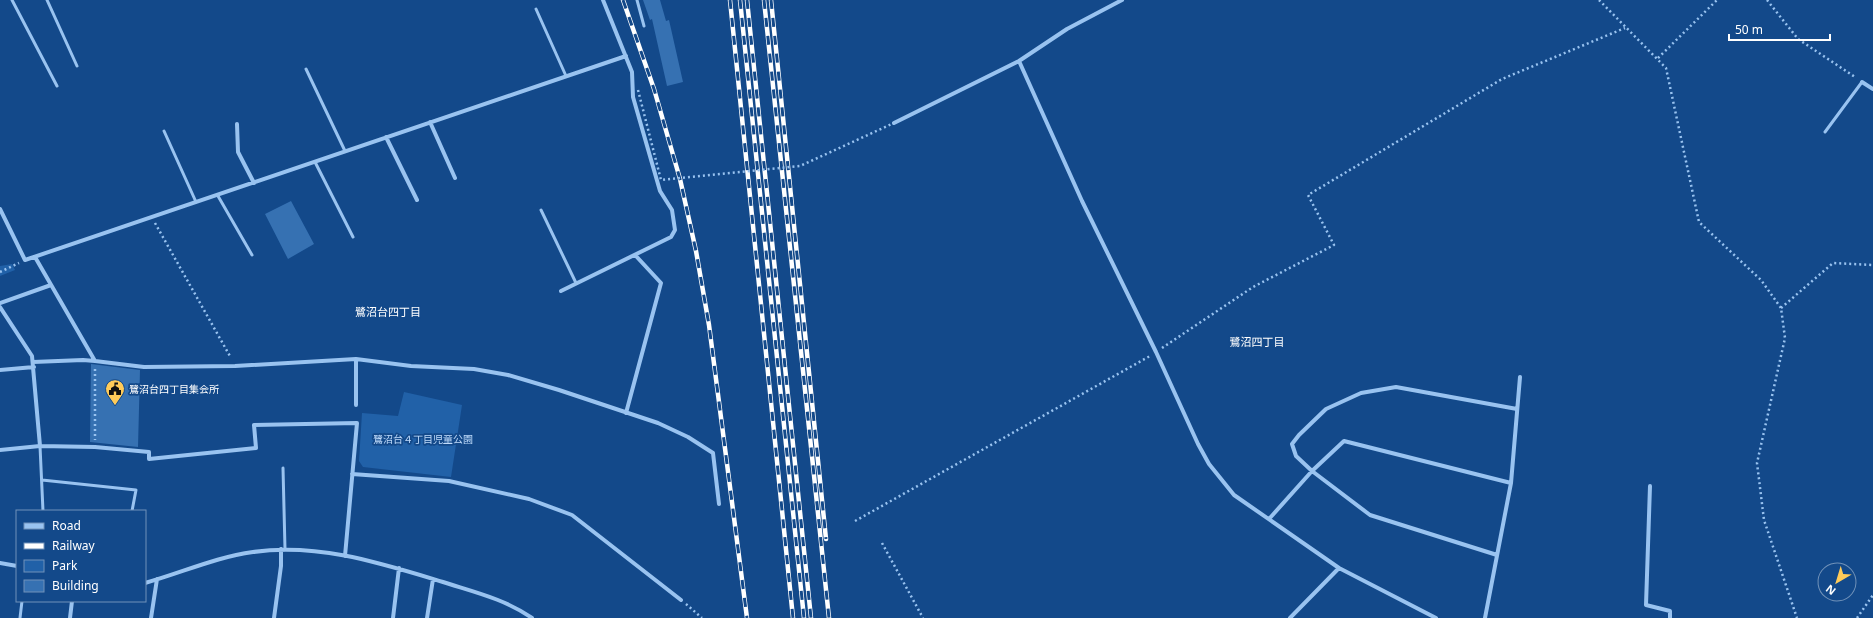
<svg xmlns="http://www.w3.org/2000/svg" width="1873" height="618" font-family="'Noto Sans','Noto Sans JP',sans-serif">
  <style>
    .green { fill: #2161a8 }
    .building { fill: #3671b2 }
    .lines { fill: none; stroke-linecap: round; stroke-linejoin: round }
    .path { stroke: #99c3f0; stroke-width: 2.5; stroke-dasharray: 2 3; stroke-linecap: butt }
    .lane { stroke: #99c3f0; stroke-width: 3 }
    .street { stroke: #99c3f0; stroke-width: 4 }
    .rail-casing { stroke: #fff; stroke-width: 4.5 }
    .rail { stroke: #13498a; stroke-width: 3; stroke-dasharray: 9; stroke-linecap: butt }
    .path-bridge { stroke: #99c3f0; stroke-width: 2.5; stroke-dasharray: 2 3; stroke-linecap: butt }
    .labels { text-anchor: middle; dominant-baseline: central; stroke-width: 3.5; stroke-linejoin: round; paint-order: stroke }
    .poi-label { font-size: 10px; fill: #fff; stroke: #13498a; text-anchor: start }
    .park-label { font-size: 10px; fill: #c0dcfc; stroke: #13498a }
    .neighbourhood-label { font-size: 11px; fill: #fff; stroke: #13498a }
  </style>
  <rect width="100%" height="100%" fill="#13498a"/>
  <path class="green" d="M12,264L15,270L0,276V266Z
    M404,392L462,405L451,477L363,467L359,461L362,413L398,416Z"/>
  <path class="building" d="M643,0H660L666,21L669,20L683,82L667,86L652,19L650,20Z
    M291,201L314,244L288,259L265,214Z
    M91,364L140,370L138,447L90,442Z"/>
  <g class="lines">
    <path class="path" d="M1599,0L1666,68L1699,222L1761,280L1781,308L1785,338L1757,463L1764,520L1797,618
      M1767,0L1798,39L1855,77
      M1658,58L1717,0
      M155,223L231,358
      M0,272L19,263
      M1781,308L1833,263L1873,265
      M1162,348L1253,287L1334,245L1308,195L1502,79L1625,28
      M95,369V440
      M855,521L1150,356
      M882,543L923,618
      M686,604L702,618
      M1857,618L1873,595"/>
    <path class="lane" d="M12,0L57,86
      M47,0L77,66
      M637,0L644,26
      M536,9L566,76
      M306,69L345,151
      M164,131L196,202
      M1825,132L1862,82
      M315,162L353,237
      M218,196L252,255
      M541,210L576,283
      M40,446L43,511
      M283,468L285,549
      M42,480L136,490L132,511
      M20,618L22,601"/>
    <path class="street" d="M1019,61L1082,201L1156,352L1198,444L1209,464L1234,495L1339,568L1436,618
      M1862,82L1873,89
      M430,122L455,178
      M894,123L1019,61L1067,29L1122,0
      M237,124L238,152L254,183
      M386,137L417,200
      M0,209L25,260L626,56
      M35,257L95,361L144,367L235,366L356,359L411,366L474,369L508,375L559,390L658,423L688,437L713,453L719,504
      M561,291L671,237L675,230L672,210L660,191L633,97L632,72L603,0
      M0,303L51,285
      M0,307L32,356L40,446
      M356,359V405
      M33,362L83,360L95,361
      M0,370L34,367
      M626,413L661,283L635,255
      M0,450L40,446L95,447L149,452V459L256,448L254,425L357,423L345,556
      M352,474L449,481L529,499L572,515L681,600
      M1650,486L1646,605L1670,611V618
      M1269,519L1312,471L1344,441L1511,483
      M1497,555L1370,515L1312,471L1296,456L1292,444L1299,435L1326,409L1361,393L1396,387L1517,409
      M0,563L17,566
      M145,583C181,573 216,557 253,552C319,543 380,563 443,582C474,592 505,599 532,618
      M70,618L72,601
      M151,618L157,579
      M274,618L281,566V549
      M393,618L399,568
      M427,618L433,579
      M1290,618L1339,568
      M1485,618L1511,483L1520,377"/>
    <defs>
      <path id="rail" d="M623,0L654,89L680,179L696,251L709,325L747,618
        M730,0L793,618
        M740,0L804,618
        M747,0L811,618
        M764,0L829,618
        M771,0L826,539"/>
    </defs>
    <use href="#rail" class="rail-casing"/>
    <use href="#rail" class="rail"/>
    <path class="path-bridge" d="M638,90L661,180L800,166L894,123"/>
  </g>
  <defs>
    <symbol id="civic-pin" viewBox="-11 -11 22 30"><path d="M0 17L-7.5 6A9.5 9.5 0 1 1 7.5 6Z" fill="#ffcb59" stroke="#13498a"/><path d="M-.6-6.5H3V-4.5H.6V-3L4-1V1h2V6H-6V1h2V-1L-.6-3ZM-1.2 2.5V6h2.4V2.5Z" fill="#111"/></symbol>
  </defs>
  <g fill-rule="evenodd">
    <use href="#civic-pin" x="104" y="378" width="22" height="30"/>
  </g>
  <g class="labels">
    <g class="poi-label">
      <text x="129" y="389">鷺沼台四丁目集会所</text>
    </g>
    <g class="park-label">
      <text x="423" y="439">鷺沼台４丁目児童公園</text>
    </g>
    <g class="neighbourhood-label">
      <text x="388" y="311">鷺沼台四丁目</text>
      <text x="1257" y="341">鷺沼四丁目</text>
    </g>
  </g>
  <rect x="16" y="510" width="130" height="92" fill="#13498a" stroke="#7192b9"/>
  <rect x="24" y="523" width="20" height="6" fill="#99c3f0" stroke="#7192b9"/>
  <text x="52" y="530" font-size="12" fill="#ffffff">Road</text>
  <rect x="24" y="543" width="20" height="6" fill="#ffffff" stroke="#7192b9"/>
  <text x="52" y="550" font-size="12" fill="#ffffff">Railway</text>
  <rect x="24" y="560" width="20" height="12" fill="#2161a8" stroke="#7192b9"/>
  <text x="52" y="570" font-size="12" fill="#ffffff">Park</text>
  <rect x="24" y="580" width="20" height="12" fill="#3671b2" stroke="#7192b9"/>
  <text x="52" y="590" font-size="12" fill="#ffffff">Building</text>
  <g transform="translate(1837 582) rotate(218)"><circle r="19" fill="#13498a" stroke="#7192b9"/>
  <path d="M0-3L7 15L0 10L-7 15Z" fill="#ffcb59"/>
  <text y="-6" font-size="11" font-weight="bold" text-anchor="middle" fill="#ffffff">N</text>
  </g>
  <path d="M1729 34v6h101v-6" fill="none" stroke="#ffffff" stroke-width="2"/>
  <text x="1735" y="34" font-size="12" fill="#ffffff" stroke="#13498a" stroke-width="3" paint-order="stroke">50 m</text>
</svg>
